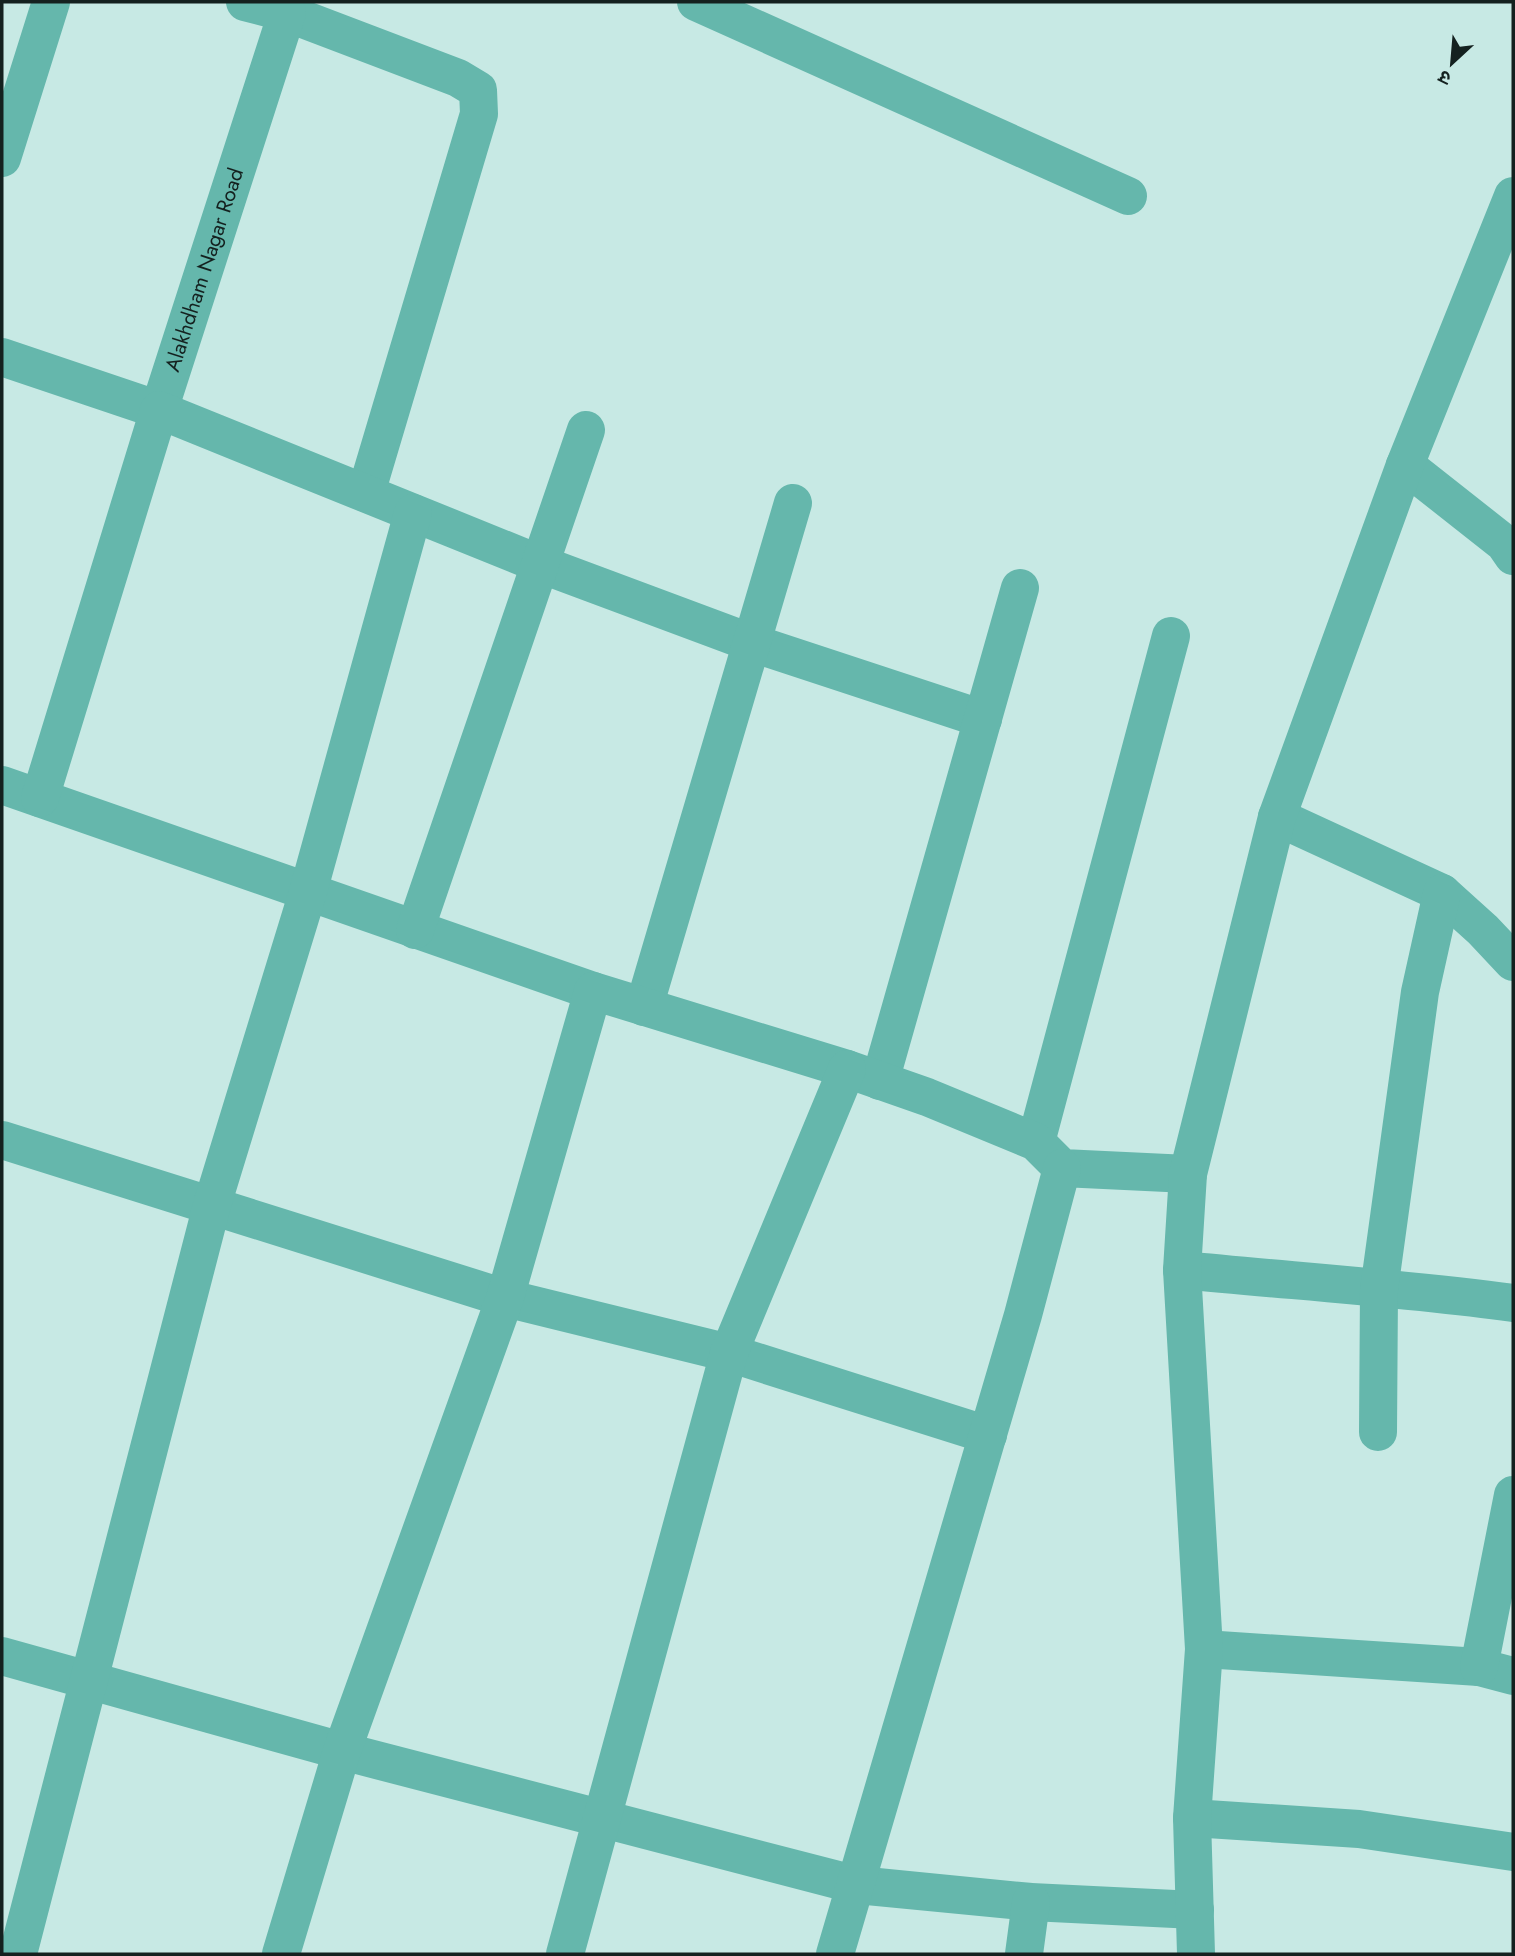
<svg xmlns="http://www.w3.org/2000/svg" width="1515" height="1956" font-family="Jost,'Noto Sans Devanagari',sans-serif">
  <style>
    .lines { fill: none; stroke-linecap: round; stroke-linejoin: round }
    .minor { stroke: #65b7ac; stroke-width: 38 }
    .labels { text-anchor: middle; dominant-baseline: central; stroke-width: 6; stroke-linejoin: round; paint-order: stroke }
    .street-label { font-size: 21px; fill: #14211f; stroke: #c7e9e4 }
  </style>
  <rect width="100%" height="100%" fill="#c7e9e4"/>
  <g class="lines">
    <g class="minor">
      <path d="M696,2L1128,196"/>
      <path d="M287,13L458,78L478,90L479,114L366,493"/>
      <path d="M2,158L51,2"/>
      <path id="s1" d="M2,357L159,410L287,13L245,2"/>
      <path d="M1405,465L1504,543L1513,556"/>
      <path d="M2,785L593,991"/>
      <path d="M40,798L159,410L540,564L752,643L983,719"/>
      <path d="M1277,817L1442,893L1483,930L1513,962"/>
      <path d="M415,930L586,430"/>
      <path d="M644,1007L793,503"/>
      <path d="M880,1081L1020,588"/>
      <path d="M2,1140L505,1298L729,1353L988,1435"/>
      <path d="M1036,1142L1171,636"/>
      <path d="M1182,1270C1292,1281 1403,1288 1513,1303"/>
      <path d="M1378,1432L1379,1290L1420,992L1442,893"/>
      <path d="M1204,1649L1479,1667L1513,1676"/>
      <path d="M2,1656L342,1751L857,1885L1031,1902L1195,1910"/>
      <path d="M1479,1667L1513,1495"/>
      <path d="M1192,1818L1359,1829L1513,1852"/>
      <path d="M18,1954L212,1205L308,892L413,513"/>
      <path d="M281,1954L342,1751L505,1298L593,991L847,1069L927,1097L1036,1142L1062,1168L1188,1174"/>
      <path d="M565,1954L729,1353L847,1069"/>
      <path d="M835,1954L1023,1315L1062,1168"/>
      <path d="M1024,1954L1031,1902"/>
      <path d="M1196,1954L1192,1818L1204,1649L1182,1270L1188,1174L1277,817L1405,465L1513,196"/>
    </g>
  </g>
  <g class="labels">
    <g class="street-label">
      <text stroke="none"><textPath href="#s1" startOffset="313">Alakhdham Nagar Road</textPath></text>
    </g>
  </g>
  <rect width="1515" height="1956" fill="none" stroke="#14211f" stroke-width="7"/>
  <g transform="translate(1452 63) rotate(206)" stroke="#c7e9e4" stroke-width="5" paint-order="stroke">
  <path d="M0-5L12 26L0 18L-12 26Z" fill="#14211f"/>
  <text y="-10" font-size="19" font-weight="bold" text-anchor="middle" fill="#14211f">उ</text>
  </g>
</svg>
